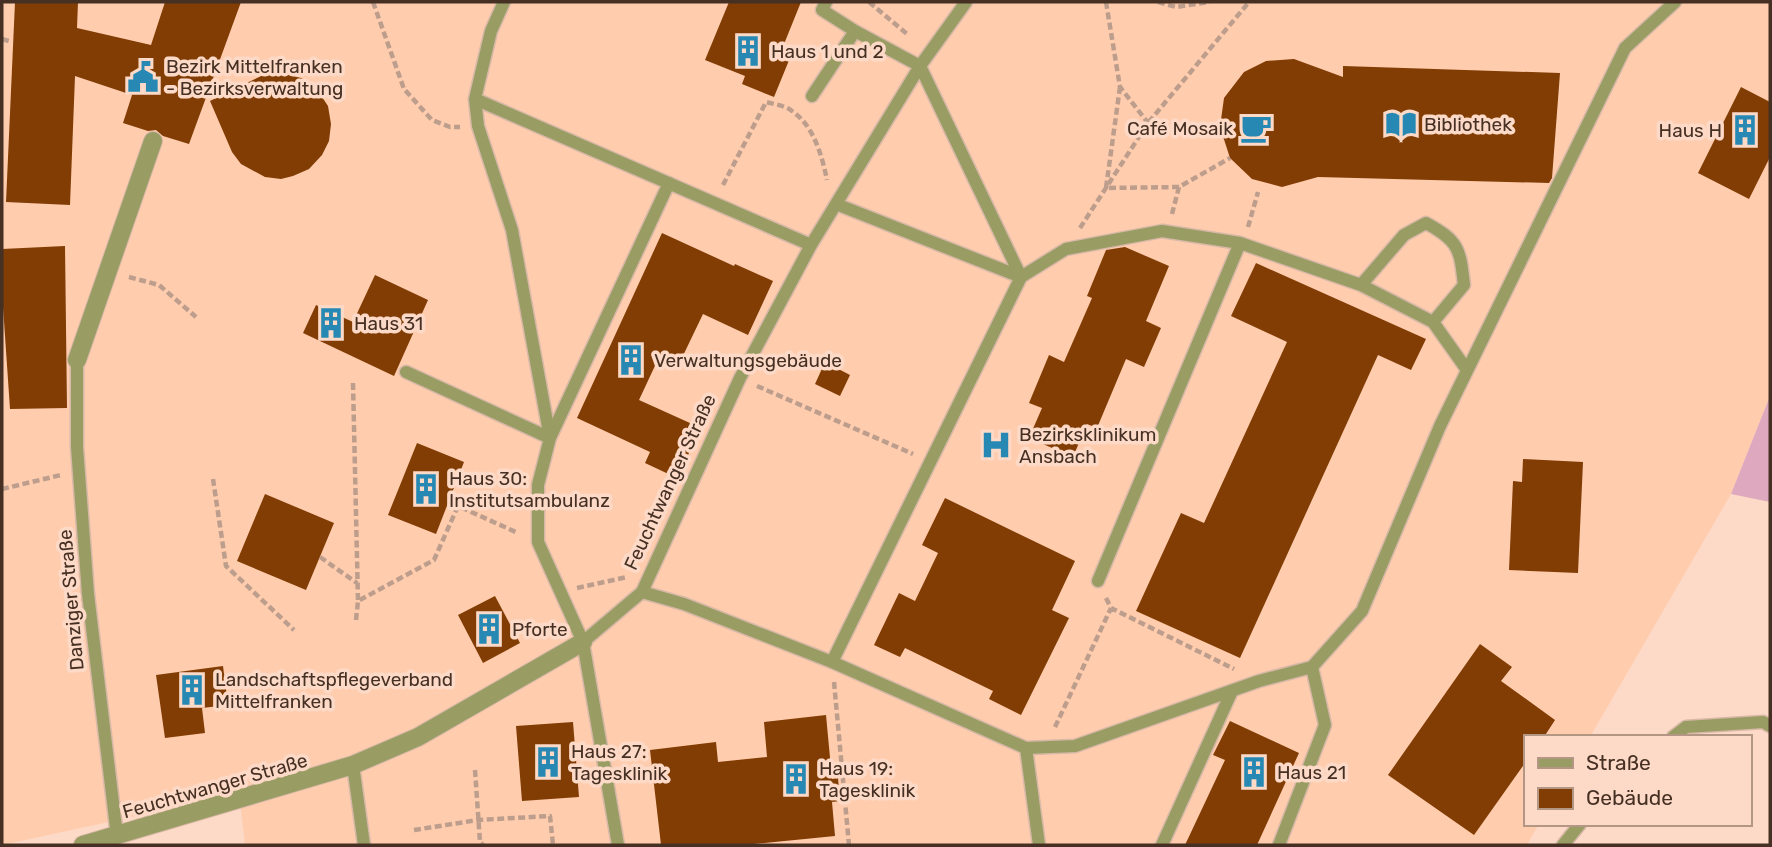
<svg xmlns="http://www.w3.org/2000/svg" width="1772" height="847" font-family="Rubik,sans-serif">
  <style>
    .built { fill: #ffccae }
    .green { fill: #dea9bf }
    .building { fill: #813d04 }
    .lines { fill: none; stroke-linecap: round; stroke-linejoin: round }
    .lane-casing { stroke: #d8b8a6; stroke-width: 15 }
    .street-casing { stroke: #d8b8a6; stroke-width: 20 }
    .path { stroke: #bd9e8d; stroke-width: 4.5; stroke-dasharray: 7 3.5; stroke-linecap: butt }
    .lane { stroke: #999d64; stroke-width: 12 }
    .street { stroke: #999d64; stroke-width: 18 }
    .labels { text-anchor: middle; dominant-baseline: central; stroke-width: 7; stroke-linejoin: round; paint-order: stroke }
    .poi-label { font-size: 19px; fill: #463023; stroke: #fddac7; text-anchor: start }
    .street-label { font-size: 19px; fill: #463023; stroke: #fddac7 }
  </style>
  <rect width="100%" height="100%" fill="#fddac7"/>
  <path class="built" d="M2,2H1770V396L1731,494L1590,737H1525V824H1539L1527,845H245L239,794L2,845Z"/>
  <path class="green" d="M1770,396V502L1731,494Z"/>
  <path class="building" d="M15,2H78L77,28L151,45L165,2H241L189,144L163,136L156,130L148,131L123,123L132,95L75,76L70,205L6,202Z
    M729,2H801L782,49L792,53L774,97L742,84L745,76L705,60Z
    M1294,59L1343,77V66L1560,73L1552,178L1549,183L1318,177L1282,187L1252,179L1230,158L1220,127L1224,98L1244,72L1266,61Z
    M281,73L301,78L316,88L328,106L331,124L329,141L322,155L309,169L293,176L281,179L265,177L241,164L232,152L210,101L263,75Z
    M1741,87L1770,102V157L1749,199L1698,173Z
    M662,233L734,266L735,264L773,281L748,335L703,314L679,364L660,355L639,400L701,428L677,478L645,463L650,452L577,418Z
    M65,246L67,408L10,409L2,292V249Z
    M1125,247L1169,266L1146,321L1161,328L1144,367L1126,359L1097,428L1087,424L1073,457L1029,438L1042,408L1029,403L1049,355L1064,362L1092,298L1087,296L1106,250Z
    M1256,263L1426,339L1411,370L1378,355L1240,658L1136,611L1181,513L1204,523L1287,342L1231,316Z
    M375,275L428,300L394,376L303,333L316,305L353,322Z
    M825,362L850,375L840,396L815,384Z
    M417,443L464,462L436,534L388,515Z
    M1523,459L1583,462L1578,573L1509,570L1513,481L1522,482Z
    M265,494L334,523L306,590L237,561Z
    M945,498L1075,561L1052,610L1069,618L1021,715L989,699L993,691L905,648L900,657L874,645L899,593L915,601L938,553L922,545Z
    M495,596L520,643L483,663L458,615Z
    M1480,644L1512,667L1501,681L1555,720L1544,737H1525V763L1474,835L1388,775Z
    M223,666L228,705L202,708L205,733L165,738L156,675Z
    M826,715L832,779L838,778L840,801L832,802L835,836L743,845H661L650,750L716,742L718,762L767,757L764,722Z
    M1230,721L1299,753L1257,845H1185L1225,760L1213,755Z
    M573,722L579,797L522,801L516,726Z"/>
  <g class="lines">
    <defs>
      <path id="lane" d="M504,2L491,31L475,99L478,126L512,230L550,438L538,485V542L583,642L618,845
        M826,2L822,10L855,31
        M812,96L855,31L920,66L1021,277
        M475,99L811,245
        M836,204L1021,277
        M1361,285L1404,235L1426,223C1459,241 1460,249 1464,285L1433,322
        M77,360V447L88,594L117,836
        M406,372L550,438L669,183
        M1098,581L1240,243
        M642,592L684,604L832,662L1026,748L1075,746L1259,681L1312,667L1362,611L1440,426L1625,48L1675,2
        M583,642L642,592L740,378L811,245L920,66L966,2
        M832,662L1021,277L1066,249L1162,231L1240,243L1361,285L1433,322L1467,370
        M1673,737L1686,727L1763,722L1770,726
        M1026,748L1039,845
        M353,765L364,845
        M1162,845L1232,691
        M1279,845L1325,725L1312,667
        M1563,845L1580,824"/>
      <path id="street" d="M77,360L153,141
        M83,845L353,765L418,737L583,642"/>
    </defs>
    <use href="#lane" class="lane-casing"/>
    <use href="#street" class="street-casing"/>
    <path class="path" d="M373,2L404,89L432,120L450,127H460
      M869,2L907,34
      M1106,2L1120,87L1148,123
      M1158,2L1176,7L1210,2
      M2,39L12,42
      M1120,87L1106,188L1179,187L1230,158
      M723,185L766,102C774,104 786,106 792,111C814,126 822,156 827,180
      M1172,214L1179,187
      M1248,227L1258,192
      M1080,228L1148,123L1249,2
      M129,277L159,285L196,317
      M353,383L358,601
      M757,386L913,454
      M213,479L226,566L294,630
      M2,489L61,475
      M320,557L357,583
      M577,588L627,577
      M1106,598L1111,608L1234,669
      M356,620L358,601L434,560L458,506L518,533
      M834,682L849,845
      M1055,727L1111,608
      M475,770L480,842L483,845
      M414,830L478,820L550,816L553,845"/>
    <use href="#lane" class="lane"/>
    <use href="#street" class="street"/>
  </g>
  <defs>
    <symbol id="building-bare" viewBox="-9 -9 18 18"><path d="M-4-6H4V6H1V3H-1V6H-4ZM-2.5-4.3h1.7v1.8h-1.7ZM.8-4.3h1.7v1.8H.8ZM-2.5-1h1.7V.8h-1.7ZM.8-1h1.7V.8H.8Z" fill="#2789b3" stroke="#fddac7" stroke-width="2.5" paint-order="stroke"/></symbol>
    <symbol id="civic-bare" viewBox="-9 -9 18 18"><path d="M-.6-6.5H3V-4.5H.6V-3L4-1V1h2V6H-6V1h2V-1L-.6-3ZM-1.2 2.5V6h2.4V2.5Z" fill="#2789b3" stroke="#fddac7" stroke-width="2.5" paint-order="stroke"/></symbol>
    <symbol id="library-bare" viewBox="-9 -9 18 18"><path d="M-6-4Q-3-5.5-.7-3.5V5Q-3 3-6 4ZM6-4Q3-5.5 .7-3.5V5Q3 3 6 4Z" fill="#2789b3" stroke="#fddac7" stroke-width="2.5" paint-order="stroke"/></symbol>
    <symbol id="cafe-bare" viewBox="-9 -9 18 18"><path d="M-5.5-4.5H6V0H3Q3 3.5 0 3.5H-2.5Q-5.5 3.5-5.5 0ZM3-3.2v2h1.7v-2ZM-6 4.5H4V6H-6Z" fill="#2789b3" stroke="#fddac7" stroke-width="2.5" paint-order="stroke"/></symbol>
    <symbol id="hospital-bare" viewBox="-9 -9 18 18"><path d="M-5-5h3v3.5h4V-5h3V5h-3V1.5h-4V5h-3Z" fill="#2789b3" stroke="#fddac7" stroke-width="2.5" paint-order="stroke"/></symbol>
  </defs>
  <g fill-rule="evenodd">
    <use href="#building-bare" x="726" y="29" width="44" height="44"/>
    <use href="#civic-bare" x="121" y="55" width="44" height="44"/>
    <use href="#library-bare" x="1379" y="102" width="44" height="44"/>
    <use href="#cafe-bare" x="1234" y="106" width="44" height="44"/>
    <use href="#building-bare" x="1723" y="108" width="44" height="44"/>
    <use href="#building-bare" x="309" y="301" width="44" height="44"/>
    <use href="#building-bare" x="609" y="338" width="44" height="44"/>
    <use href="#hospital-bare" x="974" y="423" width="44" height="44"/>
    <use href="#building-bare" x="404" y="467" width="44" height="44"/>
    <use href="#building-bare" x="467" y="607" width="44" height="44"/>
    <use href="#building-bare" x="170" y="668" width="44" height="44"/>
    <use href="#building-bare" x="526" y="740" width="44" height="44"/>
    <use href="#building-bare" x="1232" y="750" width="44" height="44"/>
    <use href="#building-bare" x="774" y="757" width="44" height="44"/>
  </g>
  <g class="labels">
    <g class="poi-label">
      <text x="771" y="51">Haus 1 und 2</text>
      <text x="166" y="66">Bezirk Mittelfranken<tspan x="166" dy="22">- Bezirksverwaltung</tspan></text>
      <text x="1424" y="124">Bibliothek</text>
      <text x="1233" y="128" text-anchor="end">Café Mosaik</text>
      <text x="1722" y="130" text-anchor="end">Haus H</text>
      <text x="354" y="323">Haus 31</text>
      <text x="654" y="360">Verwaltungsgebäude</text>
      <text x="1019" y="434">Bezirksklinikum<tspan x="1019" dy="22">Ansbach</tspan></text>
      <text x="449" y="478">Haus 30:<tspan x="449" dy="22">Institutsambulanz</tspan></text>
      <text x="512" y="629">Pforte</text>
      <text x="215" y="679">Landschaftspflegeverband<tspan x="215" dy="22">Mittelfranken</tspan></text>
      <text x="571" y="751">Haus 27:<tspan x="571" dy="22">Tagesklinik</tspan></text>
      <text x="819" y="768">Haus 19:<tspan x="819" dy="22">Tagesklinik</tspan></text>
      <text x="1277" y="772">Haus 21</text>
    </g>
    <g class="street-label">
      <text transform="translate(670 482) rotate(-65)">Feuchtwanger Straße</text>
      <text transform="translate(71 600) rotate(-95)">Danziger Straße</text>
      <text transform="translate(215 786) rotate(-16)">Feuchtwanger Straße</text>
    </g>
  </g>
  <rect width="1772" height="847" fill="none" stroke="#463023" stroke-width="7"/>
  <rect x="1524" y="735" width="228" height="91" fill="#fddac7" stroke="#b49685" stroke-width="2"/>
  <rect x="1538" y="758" width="35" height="10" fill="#999d64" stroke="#b49685" stroke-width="2"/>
  <text x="1586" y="770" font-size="21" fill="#463023">Straße</text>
  <rect x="1538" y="788" width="35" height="21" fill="#813d04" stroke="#b49685" stroke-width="2"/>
  <text x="1586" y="805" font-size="21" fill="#463023">Gebäude</text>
</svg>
